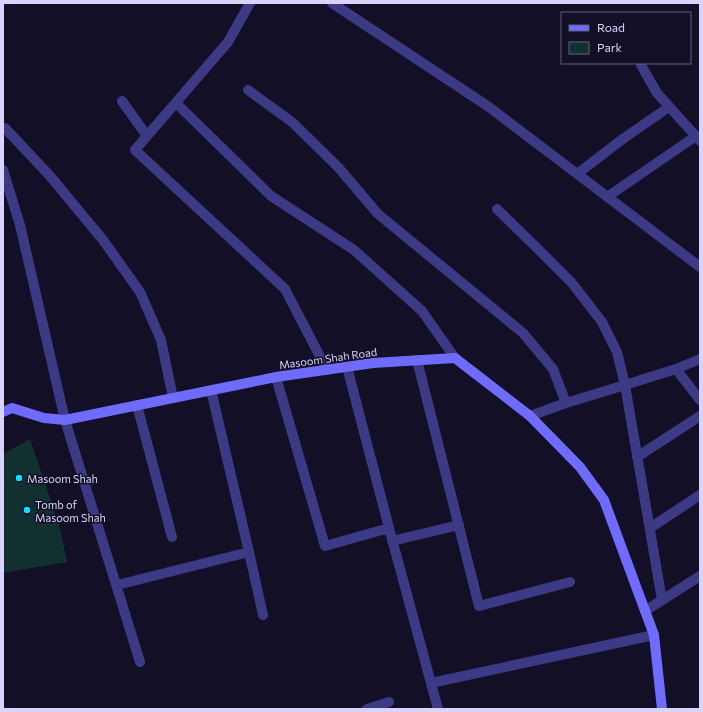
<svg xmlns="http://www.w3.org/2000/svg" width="703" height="712" font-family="Commissioner,sans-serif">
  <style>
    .green { fill: #12302f }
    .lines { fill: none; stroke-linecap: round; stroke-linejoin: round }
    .street { stroke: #3d3a85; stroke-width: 10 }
    .secondary { stroke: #6f6bff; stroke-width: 10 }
    .poi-dot { fill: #00e5ff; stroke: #130f26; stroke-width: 1.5 }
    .labels { text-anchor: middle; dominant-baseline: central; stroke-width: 3; stroke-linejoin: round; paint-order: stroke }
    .street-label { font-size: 11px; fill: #d9d4ff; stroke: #130f26 }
    .poi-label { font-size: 11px; fill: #d9d4ff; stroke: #130f26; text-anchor: start }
  </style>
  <rect width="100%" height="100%" fill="#130f26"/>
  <path class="green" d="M30,439L60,528L67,562L3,573V454Z"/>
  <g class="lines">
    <path class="street" d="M250,3L228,42L135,150L285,289L327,370
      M332,3L489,107L700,267
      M641,65L657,93L700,141
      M248,90L292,122L338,167L378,214L523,333L553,369L566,403
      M122,101L147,136
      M176,103L271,196L354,250L422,311L455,358
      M3,128H5L50,176L103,240L140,292L161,340L173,398
      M3,170L20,225L65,420L140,662
      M577,174L624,138L669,107
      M607,197L696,136
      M497,209L536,247L572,283L602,322L617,352L625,385L566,403L530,416
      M417,360L479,606L570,582
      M676,369L700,400
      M276,377L325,546L389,528L347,367
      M137,405L172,537
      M637,457L700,416
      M389,528L438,709
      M650,528L700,495
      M392,541L459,525
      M249,552L263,615
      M117,585L249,552L211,390
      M662,600L625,385L676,369L700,359
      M645,611L700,576
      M431,683L654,635
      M367,709L389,702"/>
    <path class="secondary" d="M3,412L12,408L44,418L65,420L276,377L373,363L455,358L530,416L580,467L604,500L654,635L662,709"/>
  </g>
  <g class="poi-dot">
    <circle cx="19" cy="478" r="4"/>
    <circle cx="27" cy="510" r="4"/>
  </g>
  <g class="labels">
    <g class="street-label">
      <text transform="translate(328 358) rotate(-8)">Masoom Shah Road</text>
    </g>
    <g class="poi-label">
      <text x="27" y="478">Masoom Shah</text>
      <text x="35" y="504">Tomb of<tspan x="35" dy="13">Masoom Shah</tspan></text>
    </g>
  </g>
  <rect width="703" height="712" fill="none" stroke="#d9d4ff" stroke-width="8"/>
  <rect x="561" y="12" width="130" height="52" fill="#130f26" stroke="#625e7d"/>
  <rect x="569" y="25" width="20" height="6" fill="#6f6bff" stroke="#625e7d"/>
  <text x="597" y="32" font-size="12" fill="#d9d4ff">Road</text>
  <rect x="569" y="42" width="20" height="12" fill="#12302f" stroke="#625e7d"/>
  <text x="597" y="52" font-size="12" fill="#d9d4ff">Park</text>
</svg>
